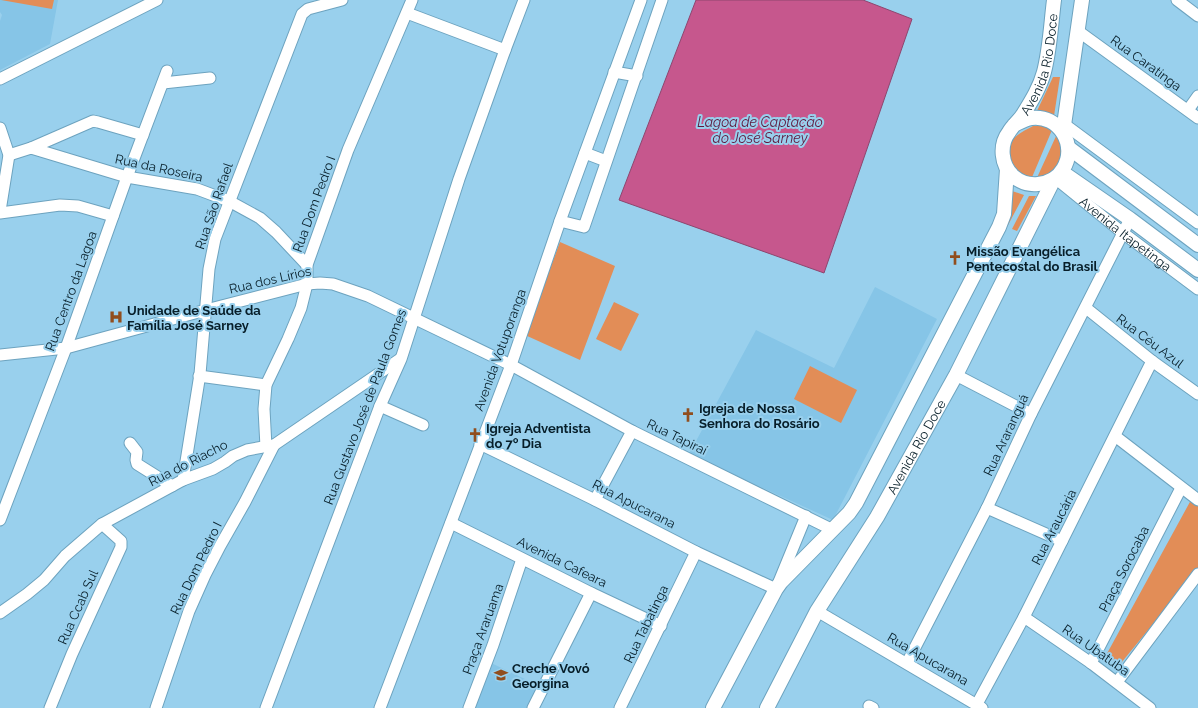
<svg xmlns="http://www.w3.org/2000/svg" width="1198" height="708" font-family="Raleway,sans-serif">
  <style>
    .built { fill: #86c5e7 }
    .green { fill: #e28d57 }
    .water { fill: #c6578d; stroke: #8d466f }
    .lines { fill: none; stroke-linecap: round; stroke-linejoin: round }
    .minor-casing { stroke: #6da3bf; stroke-width: 13 }
    .major-casing { stroke: #6da3bf; stroke-width: 16 }
    .minor { stroke: #fff; stroke-width: 11 }
    .major { stroke: #fff; stroke-width: 14 }
    .labels { text-anchor: middle; dominant-baseline: central; stroke-width: 4; stroke-linejoin: round; paint-order: stroke }
    .street-label { font-size: 13px; fill: #071e29; stroke: #99d0ed }
    .poi-label { font-size: 13px; font-weight: bold; fill: #071e29; stroke: #99d0ed; text-anchor: start }
    .water-label { font-size: 14px; font-style: italic; fill: #5e173c; stroke: #99d0ed }
  </style>
  <rect width="100%" height="100%" fill="#99d0ed"/>
  <path class="built" d="M0,0H58L50,44L0,70V21L2,15L0,12Z
    M875,287L937,319L833,520L689,454L756,330L834,368Z
    M489,662L544,688L535,708H473Z"/>
  <path class="green" d="M1,0H54L52,9Z
    M1053,77H1060L1054,116L1036,113Z
    M1033,126H1044L1052,130L1030,182L1012,170C1011,164 1007,155 1008,149C1010,137 1024,131 1033,126Z
    M1057,134L1062,139V166L1035,182Z
    M1012,191L1024,195L1007,227Z
    M1029,196H1036L1017,231L1012,229Z
    M560,242L615,266L580,360L525,335Z
    M614,302L639,314L621,351L596,339Z
    M810,366L857,390L841,423L794,399Z
    M1191,500L1198,506V569L1117,668L1104,659Z"/>
  <path class="water" d="M696,0H863L912,19L824,273L619,200Z"/>
  <g class="lines">
    <defs>
      <g id="minor">
        <path d="M1177,0L1198,16"/>
        <path d="M407,13L505,50"/>
        <path d="M1078,31L1198,118"/>
        <path d="M614,72L637,76"/>
        <path d="M0,79L157,0"/>
        <path d="M163,83L210,78"/>
        <path d="M1188,110L1198,96"/>
        <path d="M1064,124L1198,223"/>
        <path d="M0,128L9,155L0,211"/>
        <path d="M31,148L93,121L98,122L143,135"/>
        <path d="M585,153L606,161"/>
        <path d="M9,155L31,148L127,177L197,189L229,201L260,218L276,232L307,265"/>
        <path id="s1" d="M1055,178L1123,233L1198,289"/>
        <path d="M0,213L60,205L78,206L113,216"/>
        <path d="M560,221L584,227L662,0"/>
        <path d="M1086,308L1152,361L1198,394"/>
        <path d="M0,355L66,348L206,310L307,284L320,283L333,284L368,296L511,365L632,431L833,530"/>
        <path d="M956,375L1031,414"/>
        <path d="M199,376L266,385"/>
        <path d="M380,406L423,425"/>
        <path d="M1115,436L1198,500"/>
        <path d="M130,443L137,452L136,460L137,464L172,486"/>
        <path d="M480,444L595,500L696,552L776,589L806,516"/>
        <path d="M266,447L264,409L266,385L288,339L301,308L307,284V265L348,150L412,0"/>
        <path d="M183,480L200,374L209,269L215,239L302,14L308,9L342,0"/>
        <path d="M595,500L632,431"/>
        <path d="M987,508L1062,541"/>
        <path d="M0,520L66,348L127,177L167,71"/>
        <path d="M451,523L591,593L661,626"/>
        <path d="M817,611L982,708"/>
        <path d="M0,613L27,594L44,580L65,556L102,524L183,480L213,469L225,462L233,456L247,450L274,445L400,359"/>
        <path d="M1024,617L1091,663L1150,708"/>
        <path d="M907,663L987,508L1031,414L1130,219"/>
        <path d="M1091,663L1181,488"/>
        <path d="M1117,682L1198,574"/>
        <path d="M977,704L1024,617L1152,361"/>
        <path d="M869,706L873,708"/>
        <path d="M50,708L72,654L121,547V541L102,524"/>
        <path d="M156,708L189,611L205,575L220,546L245,502L274,445"/>
        <path d="M266,708L380,406L401,359L459,179L505,50L524,0"/>
        <path d="M380,708L511,365L560,221L641,0"/>
        <path d="M469,708L493,645L522,559"/>
        <path d="M533,708L591,593"/>
        <path d="M620,708L696,552"/>
      </g>
      <g id="major">
        <path id="s2" d="M1014,125C1020,122 1025,119 1031,118C1059,114 1078,146 1063,169C1058,178 1048,183 1038,184C1029,185 1020,182 1013,176C1001,165 999,145 1009,132C1013,125 1020,120 1024,113C1032,100 1040,87 1044,72C1050,49 1051,24 1054,0"/>
        <path d="M1063,132L1082,0"/>
        <path d="M1069,148L1198,245"/>
        <path d="M1062,172L1130,219L1198,270"/>
        <path d="M713,708L776,589L781,582L849,513L856,503L999,227L1004,214L1007,169"/>
        <path id="s3" d="M767,708L817,611L877,517L956,375L1054,179"/>
      </g>
    </defs>
    <use href="#minor" class="minor-casing"/>
    <use href="#major" class="major-casing"/>
    <use href="#minor" class="minor"/>
    <use href="#major" class="major"/>
  </g>
  <defs>
    <symbol id="church-bare" viewBox="-9 -9 18 18"><path d="M-1.2-6h2.4v3.5h3.3v2.4h-3.3V6h-2.4V-.1h-3.3v-2.4h3.3Z" fill="#914e1e" stroke="#99d0ed" stroke-width="2.5" paint-order="stroke"/></symbol>
    <symbol id="hospital-bare" viewBox="-9 -9 18 18"><path d="M-5-5h3v3.5h4V-5h3V5h-3V1.5h-4V5h-3Z" fill="#914e1e" stroke="#99d0ed" stroke-width="2.5" paint-order="stroke"/></symbol>
    <symbol id="school-bare" viewBox="-9 -9 18 18"><path d="M0-5L7-2L0 1L-7-2ZM-4 1L0 2.5L4 1V4Q0 6-4 4Z" fill="#914e1e" stroke="#99d0ed" stroke-width="2.5" paint-order="stroke"/></symbol>
  </defs>
  <g fill-rule="evenodd">
    <use href="#church-bare" x="945" y="248" width="20" height="20"/>
    <use href="#hospital-bare" x="106" y="307" width="20" height="20"/>
    <use href="#church-bare" x="678" y="405" width="20" height="20"/>
    <use href="#church-bare" x="465" y="425" width="20" height="20"/>
    <use href="#school-bare" x="491" y="665" width="20" height="20"/>
  </g>
  <g class="labels">
    <g class="street-label">
      <text transform="translate(1146 63) rotate(36)">Rua Caratinga</text>
      <text stroke="none"><textPath href="#s2" startOffset="275">Avenida Rio Doce</textPath></text>
      <text transform="translate(159 168) rotate(12)">Rua da Roseira</text>
      <text transform="translate(314 204) rotate(-70)">Rua Dom Pedro I</text>
      <text transform="translate(214 206) rotate(-71)">Rua São Rafael</text>
      <text stroke="none"><textPath href="#s1" startOffset="90">Avenida Itapetinga</textPath></text>
      <text transform="translate(270 280) rotate(-13)">Rua dos Lírios</text>
      <text transform="translate(71 291) rotate(-70)">Rua Centro da Lagoa</text>
      <text transform="translate(1150 341) rotate(37)">Rua Céu Azul</text>
      <text transform="translate(500 350) rotate(-70)">Avenida Votuporanga</text>
      <text transform="translate(365 407) rotate(-69)">Rua Gustavo José de Paula Gomes</text>
      <text transform="translate(1006 435) rotate(-65)">Rua Araranguá</text>
      <text transform="translate(677 437) rotate(26)">Rua Tapiraí</text>
      <text stroke="none"><textPath href="#s3" startOffset="301">Avenida Rio Doce</textPath></text>
      <text transform="translate(188 463) rotate(-27)">Rua do Riacho</text>
      <text transform="translate(634 504) rotate(27)">Rua Apucarana</text>
      <text transform="translate(1054 527) rotate(-63)">Rua Araucária</text>
      <text transform="translate(562 562) rotate(26)">Avenida Cafeara</text>
      <text transform="translate(196 568) rotate(-64)">Rua Dom Pedro I</text>
      <text transform="translate(1124 569) rotate(-63)">Praça Sorocaba</text>
      <text transform="translate(78 607) rotate(-66)">Rua Ccab Sul</text>
      <text transform="translate(646 624) rotate(-64)">Rua Tabatinga</text>
      <text transform="translate(483 629) rotate(-70)">Praça Araruama</text>
      <text transform="translate(1096 650) rotate(35)">Rua Ubatuba</text>
      <text transform="translate(928 659) rotate(30)">Rua Apucarana</text>
    </g>
    <g class="poi-label">
      <text x="966" y="251">Missão Evangélica<tspan x="966" dy="15">Pentecostal do Brasil</tspan></text>
      <text x="127" y="310">Unidade de Saúde da<tspan x="127" dy="15">Família José Sarney</tspan></text>
      <text x="699" y="408">Igreja de Nossa<tspan x="699" dy="15">Senhora do Rosário</tspan></text>
      <text x="486" y="428">Igreja Adventista<tspan x="486" dy="15">do 7º Dia</tspan></text>
      <text x="512" y="668">Creche Vovó<tspan x="512" dy="15">Georgina</tspan></text>
    </g>
    <g class="water-label">
      <text x="760" y="122">Lagoa de Captação<tspan x="760" dy="16">do José Sarney</tspan></text>
    </g>
  </g>
</svg>
